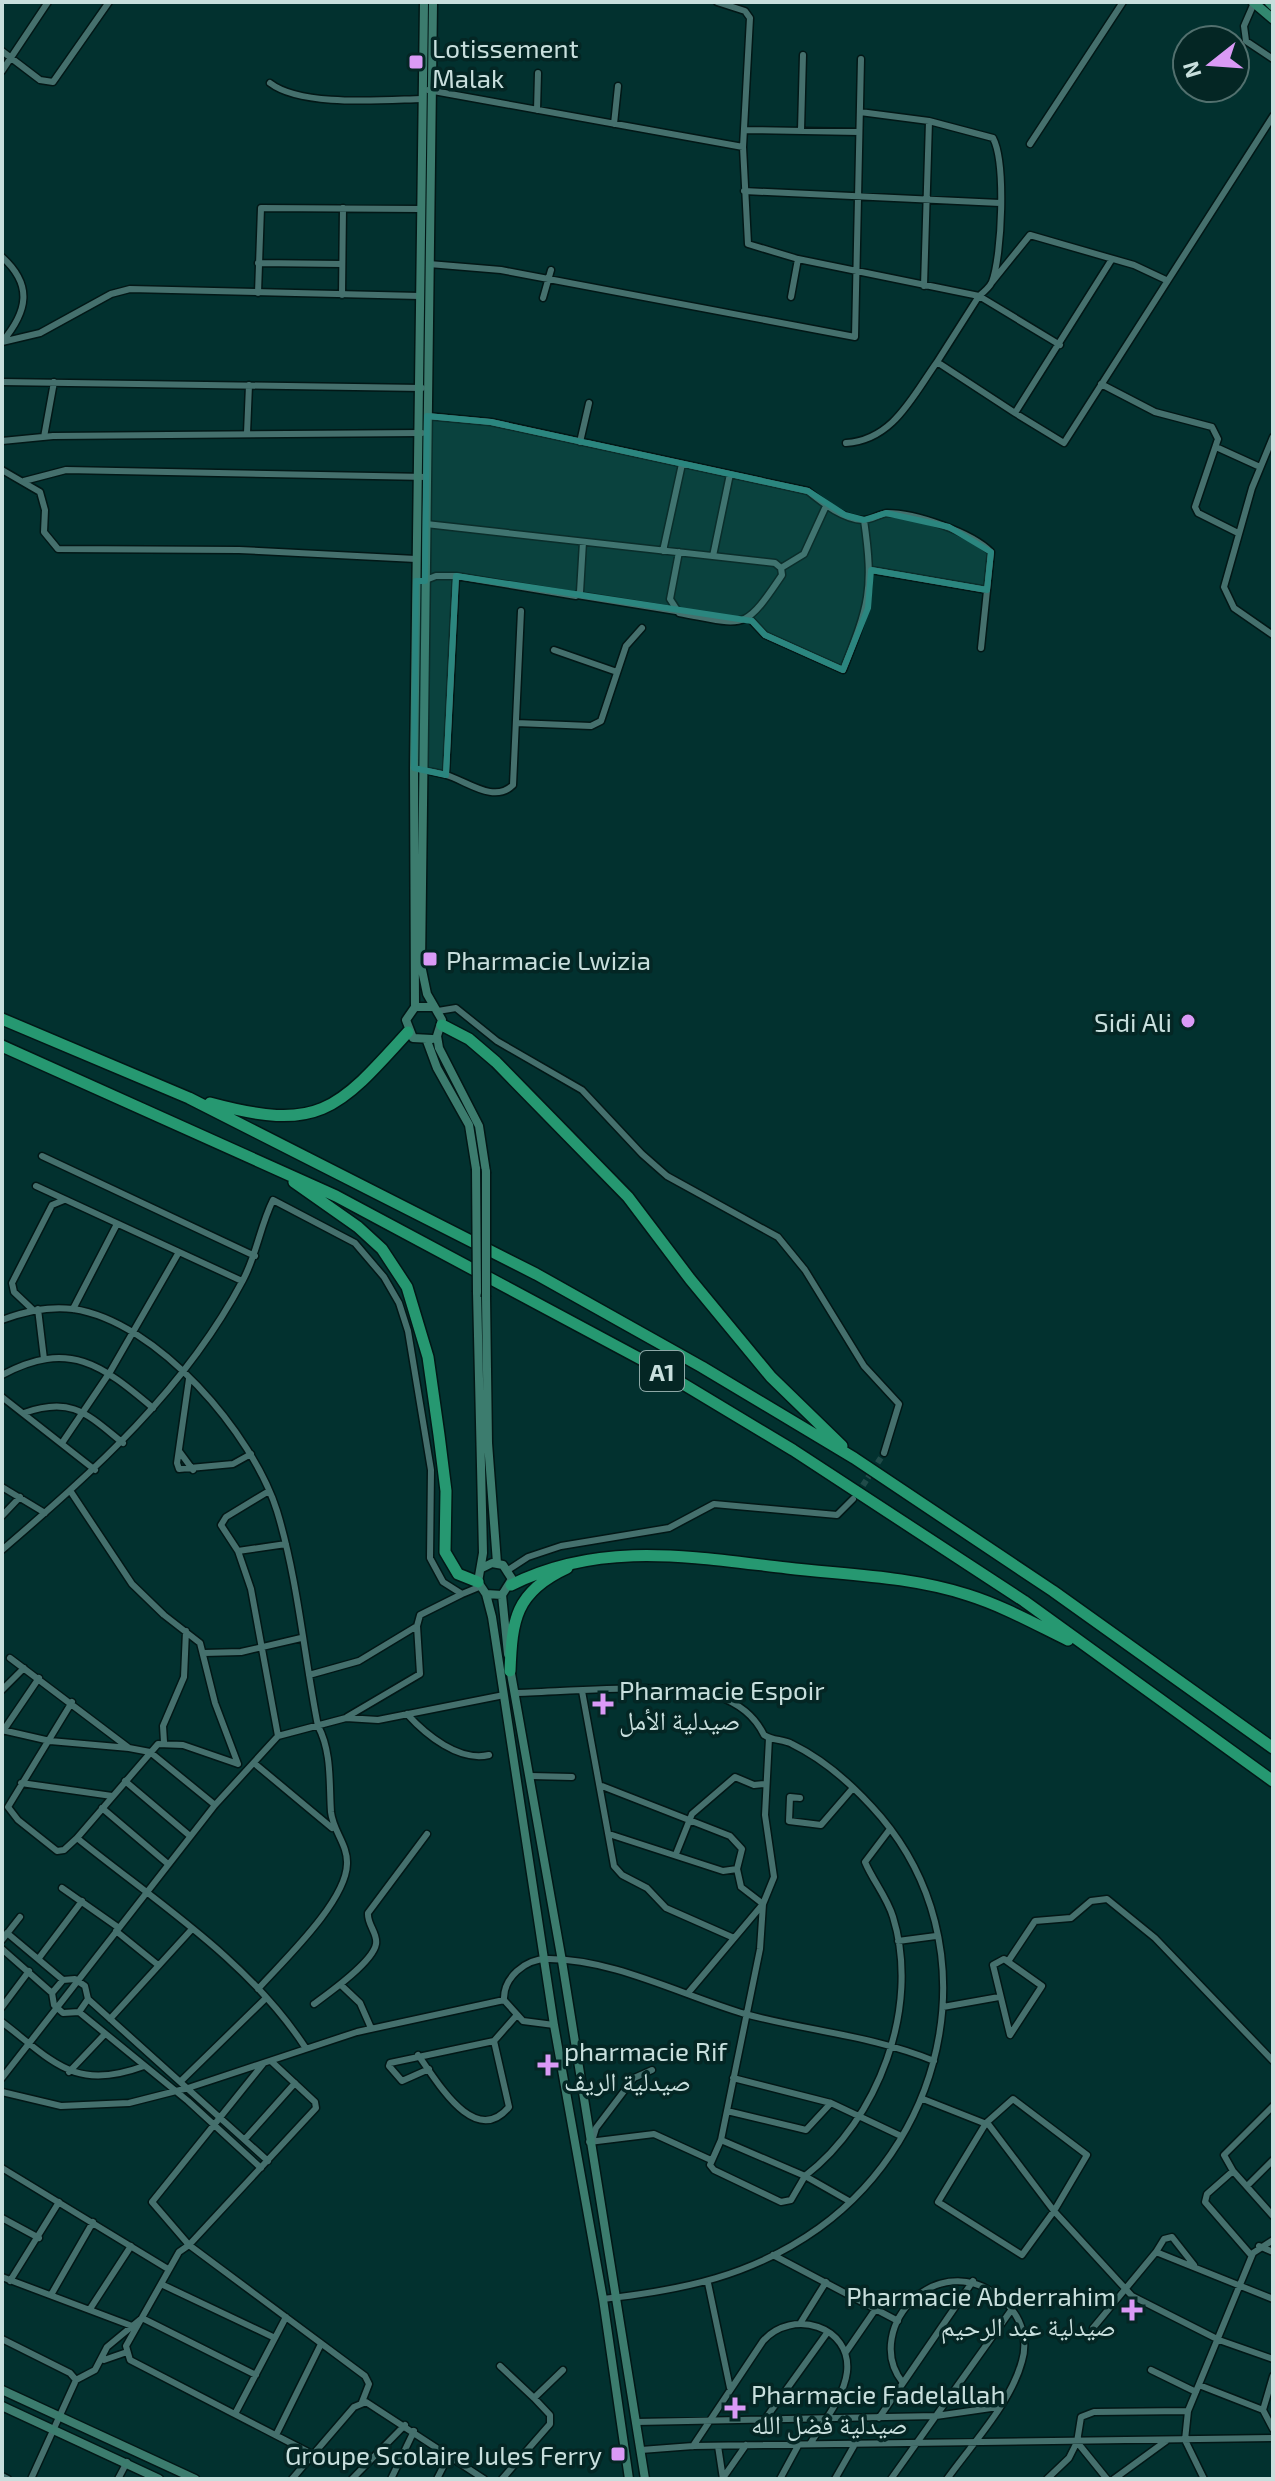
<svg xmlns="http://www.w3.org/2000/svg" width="1275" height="2481" font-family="'Exo 2','Noto Naskh Arabic',sans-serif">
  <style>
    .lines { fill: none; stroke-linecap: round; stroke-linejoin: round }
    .street-tunnel { stroke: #204b49; stroke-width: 6; stroke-dasharray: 6 3; stroke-linecap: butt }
    .street-casing { stroke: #021716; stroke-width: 9 }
    .secondary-casing { stroke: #021716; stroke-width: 11 }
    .primary-casing { stroke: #021716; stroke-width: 12 }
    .highway-casing { stroke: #021716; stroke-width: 14 }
    .street { stroke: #45706d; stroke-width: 6 }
    .secondary { stroke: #3c7c6e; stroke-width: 8 }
    .primary { stroke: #32886f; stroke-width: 9 }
    .highway { stroke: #269871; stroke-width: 11 }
    .secondary-bridge-casing { stroke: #021716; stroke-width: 11; stroke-linecap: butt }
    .secondary-bridge { stroke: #3c7c6e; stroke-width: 8 }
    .marked { fill: #2b867f; fill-opacity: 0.2; stroke: #2b867f; stroke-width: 6; stroke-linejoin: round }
    .poi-dot { fill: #da9af6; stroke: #042624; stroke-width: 3 }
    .labels { text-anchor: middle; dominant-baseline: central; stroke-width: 7; stroke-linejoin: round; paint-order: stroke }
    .shield { fill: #042624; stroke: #8da8a6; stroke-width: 2 }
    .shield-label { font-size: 24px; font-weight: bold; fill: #c8dfdd }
    .poi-label { font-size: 26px; fill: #c8dfdd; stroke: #042624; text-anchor: start }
  </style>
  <rect width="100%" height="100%" fill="#02312f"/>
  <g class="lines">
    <path class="street-tunnel" d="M858,1493L884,1453"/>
    <defs>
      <path id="street" d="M717,2L745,11L750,18L743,147L748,244L798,259L979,296C984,292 989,288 992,282C1002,255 1006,163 993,138L929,121L860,112
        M1254,3L1244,26L1246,41L1273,59
        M2,51L40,80L53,82L109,2
        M2,71L48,2
        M270,83C301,107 382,100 422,99
        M428,90L743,147
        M537,110L538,73
        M614,124L618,86
        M744,130L859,132
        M801,130L803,55
        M1030,144L1123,2
        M744,191L1000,203
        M2,257C33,285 28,311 2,342
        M258,263L342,264
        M429,264L501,270L855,337L861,59
        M992,282L1030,235L1134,265L1166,280
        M924,286L929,121
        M258,293L261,208L421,209
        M342,295L343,208
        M791,297L798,259
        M543,298L551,270
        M2,342L40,333L111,294L130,289L420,296
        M1060,345L979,296L937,362L1015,413L1112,259
        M2,382L422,388
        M1101,384L1155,412L1212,427L1218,439L1195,507L1198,513L1238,533
        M1015,413L1064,443L1273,116
        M427,416L491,422L808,491C823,503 842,519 863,520C871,520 879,514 887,513C915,513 971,532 991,552L981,648
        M247,433L249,385
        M44,437L54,382
        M1273,437L1252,488L1224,587L1234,608L1273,635
        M2,441L53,436L422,433
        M580,442L589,403
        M846,443C893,440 912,397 937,362
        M1216,447L1260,467
        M2,470L40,492L45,510L44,532L58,549L239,550L416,559
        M24,481L66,470L427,477
        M426,524L775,563L781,568L782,575C743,633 745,625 679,613L670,599L679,552
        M663,551L682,464
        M713,556L730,474
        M781,568L804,554L826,506
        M871,570L987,590
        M423,581L436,576H456L576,596L580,592L583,542
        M577,595L676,611
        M750,619L765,635L843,670C869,605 874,590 864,520
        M554,650L617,672
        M516,723L591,726L601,721L626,646L642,628
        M414,768C425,771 436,772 446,775C467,781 494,804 513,785L521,611
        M446,775L456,576
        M438,1011L456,1008L497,1041L582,1090L642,1154L667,1176L778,1237L805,1270L864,1366L899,1404L884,1453
        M42,1156L255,1256
        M36,1186L242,1281
        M38,1309L44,1359
        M73,1309L117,1224
        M33,1310L14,1292L12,1283L52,1205L64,1200
        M2,1320C26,1311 48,1306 73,1309C157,1321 253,1434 277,1511C298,1580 304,1656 318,1726C332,1752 329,1784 331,1812C333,1831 348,1845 347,1864C346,1902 283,1961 258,1989
        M2,1375C69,1339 102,1365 153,1408
        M189,1379L177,1463L179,1469L233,1464L251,1454
        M2,1397L95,1470
        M24,1413C72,1396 87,1414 123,1443
        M62,1443L110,1372L179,1252
        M179,1451L193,1470
        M2,1487L45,1513
        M269,1491L226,1517L221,1525L238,1551L251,1589L278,1736
        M71,1492L132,1584L164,1615L200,1643L215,1703L238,1764
        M2,1516L20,1497
        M2,1550C95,1470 185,1390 243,1280C257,1254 260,1226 273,1200L355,1243L384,1277L399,1303L408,1331L431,1470L430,1558L443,1582L462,1594L479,1587
        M238,1551L286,1544
        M508,1570L528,1557L561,1546L669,1528L714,1504L837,1515L853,1499
        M417,1626L420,1615L462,1594
        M204,1653L241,1652L301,1638
        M10,1658L129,1748L150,1752L215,1805
        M309,1675L359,1661L417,1626L420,1674L347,1717
        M2,1690L24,1668
        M582,1691L614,1866L622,1875L647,1888L666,1908L734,1938
        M514,1693C562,1692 678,1681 718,1696C739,1704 754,1715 764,1735C773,1741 783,1739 792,1744C827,1761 856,1788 881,1817C988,1944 950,2133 819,2228C752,2276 683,2290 603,2299
        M72,1702L8,1807L18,1820L57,1851L64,1850L77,1838L158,1744L183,1745L238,1764
        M407,1714C426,1735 459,1762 489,1755
        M2,1730L50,1741L129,1748
        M3,1731L39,1678
        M164,1742L163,1726L184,1677L186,1631
        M254,1763L332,1828
        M531,1776L572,1777
        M125,1781L190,1836
        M21,1783L112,1796
        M602,1786L730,1836L742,1849L737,1869L741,1887L763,1904
        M800,1798L790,1797L789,1821L821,1825L853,1788
        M102,1808L168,1864
        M609,1834L723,1871L737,1869
        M77,1838C156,1902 248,1960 305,2047
        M676,1854L692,1814L735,1777L754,1785L765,1784
        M62,1888L119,1928
        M763,1904L760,1949L721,2140L710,2165L714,2170L781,2202L791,2200L805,2176L849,2201
        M116,1931L158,1965
        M7,1933L63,1980
        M2,1940L20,1917
        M898,1941L936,1936
        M2,1949L52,1993L54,2005L63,2013L79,2012L88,1999L85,1986L75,1979L63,1980L52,1993
        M39,1958L82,1901
        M1004,1959L1042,1986L1010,2035L993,1965Z
        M1009,1960L1035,1921L1071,1918L1091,1901L1107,1899L1155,1938L1273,2061
        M341,1985L360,2003L371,2028
        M688,1993L763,1904L774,1877L765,1815L769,1738
        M88,1999L268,2161
        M314,2004C329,1993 373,1962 376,1944C378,1933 367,1925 368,1913L427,1834
        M2,2007L29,1971
        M943,2007L999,1997
        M79,2012L188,2101L261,2168
        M110,2019L192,1929
        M2,2022C53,2061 74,2092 144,2066
        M554,2025L523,2021L504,2000C503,1978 525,1959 547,1959C611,1958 684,1996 745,2014C808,2031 874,2036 934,2061
        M418,2055C436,2079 474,2149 509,2107L494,2041
        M263,2064L152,2202L189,2245L316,2108L315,2102L271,2061
        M429,2069L402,2081L389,2066L390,2063L494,2041L516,2016
        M69,2072L105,2034
        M2,2078L215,1805L278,1736L346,1718L378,1720L504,1695
        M733,2078L831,2103L901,2136
        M180,2082L266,1998
        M2,2092L61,2106L129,2103L188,2088L357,2032L504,2000
        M923,2099L989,2125L1054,2211L1132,2296L1219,2340L1273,2359
        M1013,2099L1087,2155L1054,2211L1022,2255L938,2202L986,2123Z
        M1273,2106L1224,2155L1233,2171L1273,2216
        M727,2111L806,2130L831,2103
        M593,2138L596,2128L634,2078L652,2070
        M245,2139L295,2083
        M721,2140L805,2176C878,2120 921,2007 893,1917C887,1897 873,1881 865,1862L890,1829
        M589,2142L654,2134L711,2160
        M2,2168L168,2269
        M1233,2171L1207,2194L1205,2202L1251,2255
        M1247,2186L1273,2160
        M2,2218L39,2238
        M1259,2246L1273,2252
        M1156,2252L1164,2239L1172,2237L1194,2265
        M773,2255L898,2321
        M2,2277L132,2326
        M10,2281L59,2202
        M708,2283L730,2388
        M161,2284L275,2338
        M51,2295L93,2222
        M90,2309L131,2246
        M801,2322L826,2282
        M1093,2328L1156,2252L1273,2299
        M2,2339L70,2373L76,2380L31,2479
        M846,2352L875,2310
        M104,2360L127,2352
        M500,2366L534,2398
        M1151,2370L1196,2392
        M1273,2376L1263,2410L1273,2429
        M76,2380L95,2370L107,2347L142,2318L256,2375
        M903,2383C859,2328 943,2238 1008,2305C1022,2320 1028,2341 1022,2361C1011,2403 972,2444 947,2479
        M1199,2385L1263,2410
        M235,2414L286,2317
        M879,2418L973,2281
        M636,2422L936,2416L998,2407
        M763,2422L827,2333
        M276,2435L321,2344
        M693,2446L763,2341C792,2308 852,2326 847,2372C844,2397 823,2423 810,2444
        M718,2446L723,2479
        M641,2450L693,2446L1273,2438
        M312,2454L130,2360L126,2346L179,2252L189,2245L365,2376L369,2384L362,2402
        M2,2476L8,2479
        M723,2478L746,2445
        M118,2479L127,2462
        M292,2479L354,2407L366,2402L484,2479
        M352,2479L405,2425
        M391,2479L414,2431
        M437,2479L449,2455
        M502,2479L550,2424V2415L534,2398L563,2370
        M780,2479L799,2444
        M835,2479L855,2444
        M891,2479L1012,2309
        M1047,2479L1069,2458L1077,2442
        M1107,2479L1077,2442L1081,2417L1094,2412L1188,2411
        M1114,2479L1166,2441
        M1204,2479L1185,2440L1188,2411L1253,2253L1273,2240"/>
      <path id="secondary" d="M433,2L421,965L427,994L442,1020L437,1036L439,1048L479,1126L486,1172
        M415,1007L414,768L424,2
        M432,1039L413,1038L406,1020L415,1007H433
        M427,1041L437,1068L469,1125L476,1169
        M477,1292L483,1553L478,1582L486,1594L492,1617L554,2025L603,2299L629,2479
        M486,1297L488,1443L497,1563
        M482,1568L492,1563L503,1565L512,1579L502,1595L486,1594
        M502,1595L508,1654
        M510,1668L562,1961L645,2479
        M2,2390L195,2479
        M2,2406L159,2479"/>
      <path id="primary" d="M1253,2L1273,19
        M1269,2L1273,6"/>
      <path id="highway" d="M2,1019L189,1098L536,1274L702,1367L854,1458L1053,1591L1273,1748
        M442,1025L469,1039L496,1062L628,1197L690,1279L771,1377L842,1446
        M2,1046L336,1196L650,1364L793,1450L1024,1601L1273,1781
        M210,1103C318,1132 336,1112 408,1032
        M294,1182L358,1227L382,1249L407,1287L428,1357L439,1435L446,1491L445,1552L458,1574L478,1582
        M511,1585C601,1540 691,1557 787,1568C848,1575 909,1576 968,1595C1003,1606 1035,1624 1068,1640
        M510,1671C512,1620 515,1592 567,1568"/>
    </defs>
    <use href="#street" class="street-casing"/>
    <use href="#secondary" class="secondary-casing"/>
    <use href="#primary" class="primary-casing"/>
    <use href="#highway" class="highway-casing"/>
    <use href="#street" class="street"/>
    <use href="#secondary" class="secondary"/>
    <use href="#primary" class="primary"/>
    <use href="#highway" class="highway"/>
    <defs>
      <path id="secondary-bridge" d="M476,1169L477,1292
        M486,1297V1172"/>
    </defs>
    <use href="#secondary-bridge" class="secondary-bridge-casing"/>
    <use href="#secondary-bridge" class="secondary-bridge"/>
  </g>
  <path class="marked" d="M427,416L491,422L808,491L845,515L864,520L886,513L949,527L991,552L987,590L871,570L868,608L843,670L765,635L752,621L456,576L446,775L414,768L416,581H425Z"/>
  <g class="poi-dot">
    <rect x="408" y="54" width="16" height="16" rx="4"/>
    <rect x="422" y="951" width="16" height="16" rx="4"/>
    <circle cx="1188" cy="1021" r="8"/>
    <path d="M599 1692h8v8h8v8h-8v8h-8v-8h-8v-8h8z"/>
    <path d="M544 2053h8v8h8v8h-8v8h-8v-8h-8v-8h8z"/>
    <path d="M1128 2298h8v8h8v8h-8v8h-8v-8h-8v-8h8z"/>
    <path d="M731 2396h8v8h8v8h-8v8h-8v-8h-8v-8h8z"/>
    <rect x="610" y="2446" width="16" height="16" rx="4"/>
  </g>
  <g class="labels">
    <rect class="shield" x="640" y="1351" width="44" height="40" rx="6"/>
    <g class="shield-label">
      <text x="662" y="1371">A1</text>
    </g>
    <g class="poi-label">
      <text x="432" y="47">Lotissement<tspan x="432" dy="30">Malak</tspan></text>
      <text x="446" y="959">Pharmacie Lwizia</text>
      <text x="1172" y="1021" text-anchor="end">Sidi Ali</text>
      <text x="619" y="1689">Pharmacie Espoir<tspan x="619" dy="30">صيدلية الأمل</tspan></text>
      <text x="564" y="2050">pharmacie Rif<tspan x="564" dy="30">صيدلية الريف</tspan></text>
      <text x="1116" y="2295" text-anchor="end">Pharmacie Abderrahim<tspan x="1116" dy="30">صيدلية عبد الرحيم</tspan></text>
      <text x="751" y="2393">Pharmacie Fadelallah<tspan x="751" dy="30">صيدلية فضل الله</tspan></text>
      <text x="602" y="2454" text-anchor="end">Groupe Scolaire Jules Ferry</text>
    </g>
  </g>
  <rect width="1275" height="2481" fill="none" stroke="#c8dfdd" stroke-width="8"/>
  <g transform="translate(1211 64) rotate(253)"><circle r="38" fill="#042624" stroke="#52706e" stroke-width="2"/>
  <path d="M0-6L14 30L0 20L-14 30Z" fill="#da9af6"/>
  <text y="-12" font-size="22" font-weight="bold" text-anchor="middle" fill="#c8dfdd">N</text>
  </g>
</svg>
